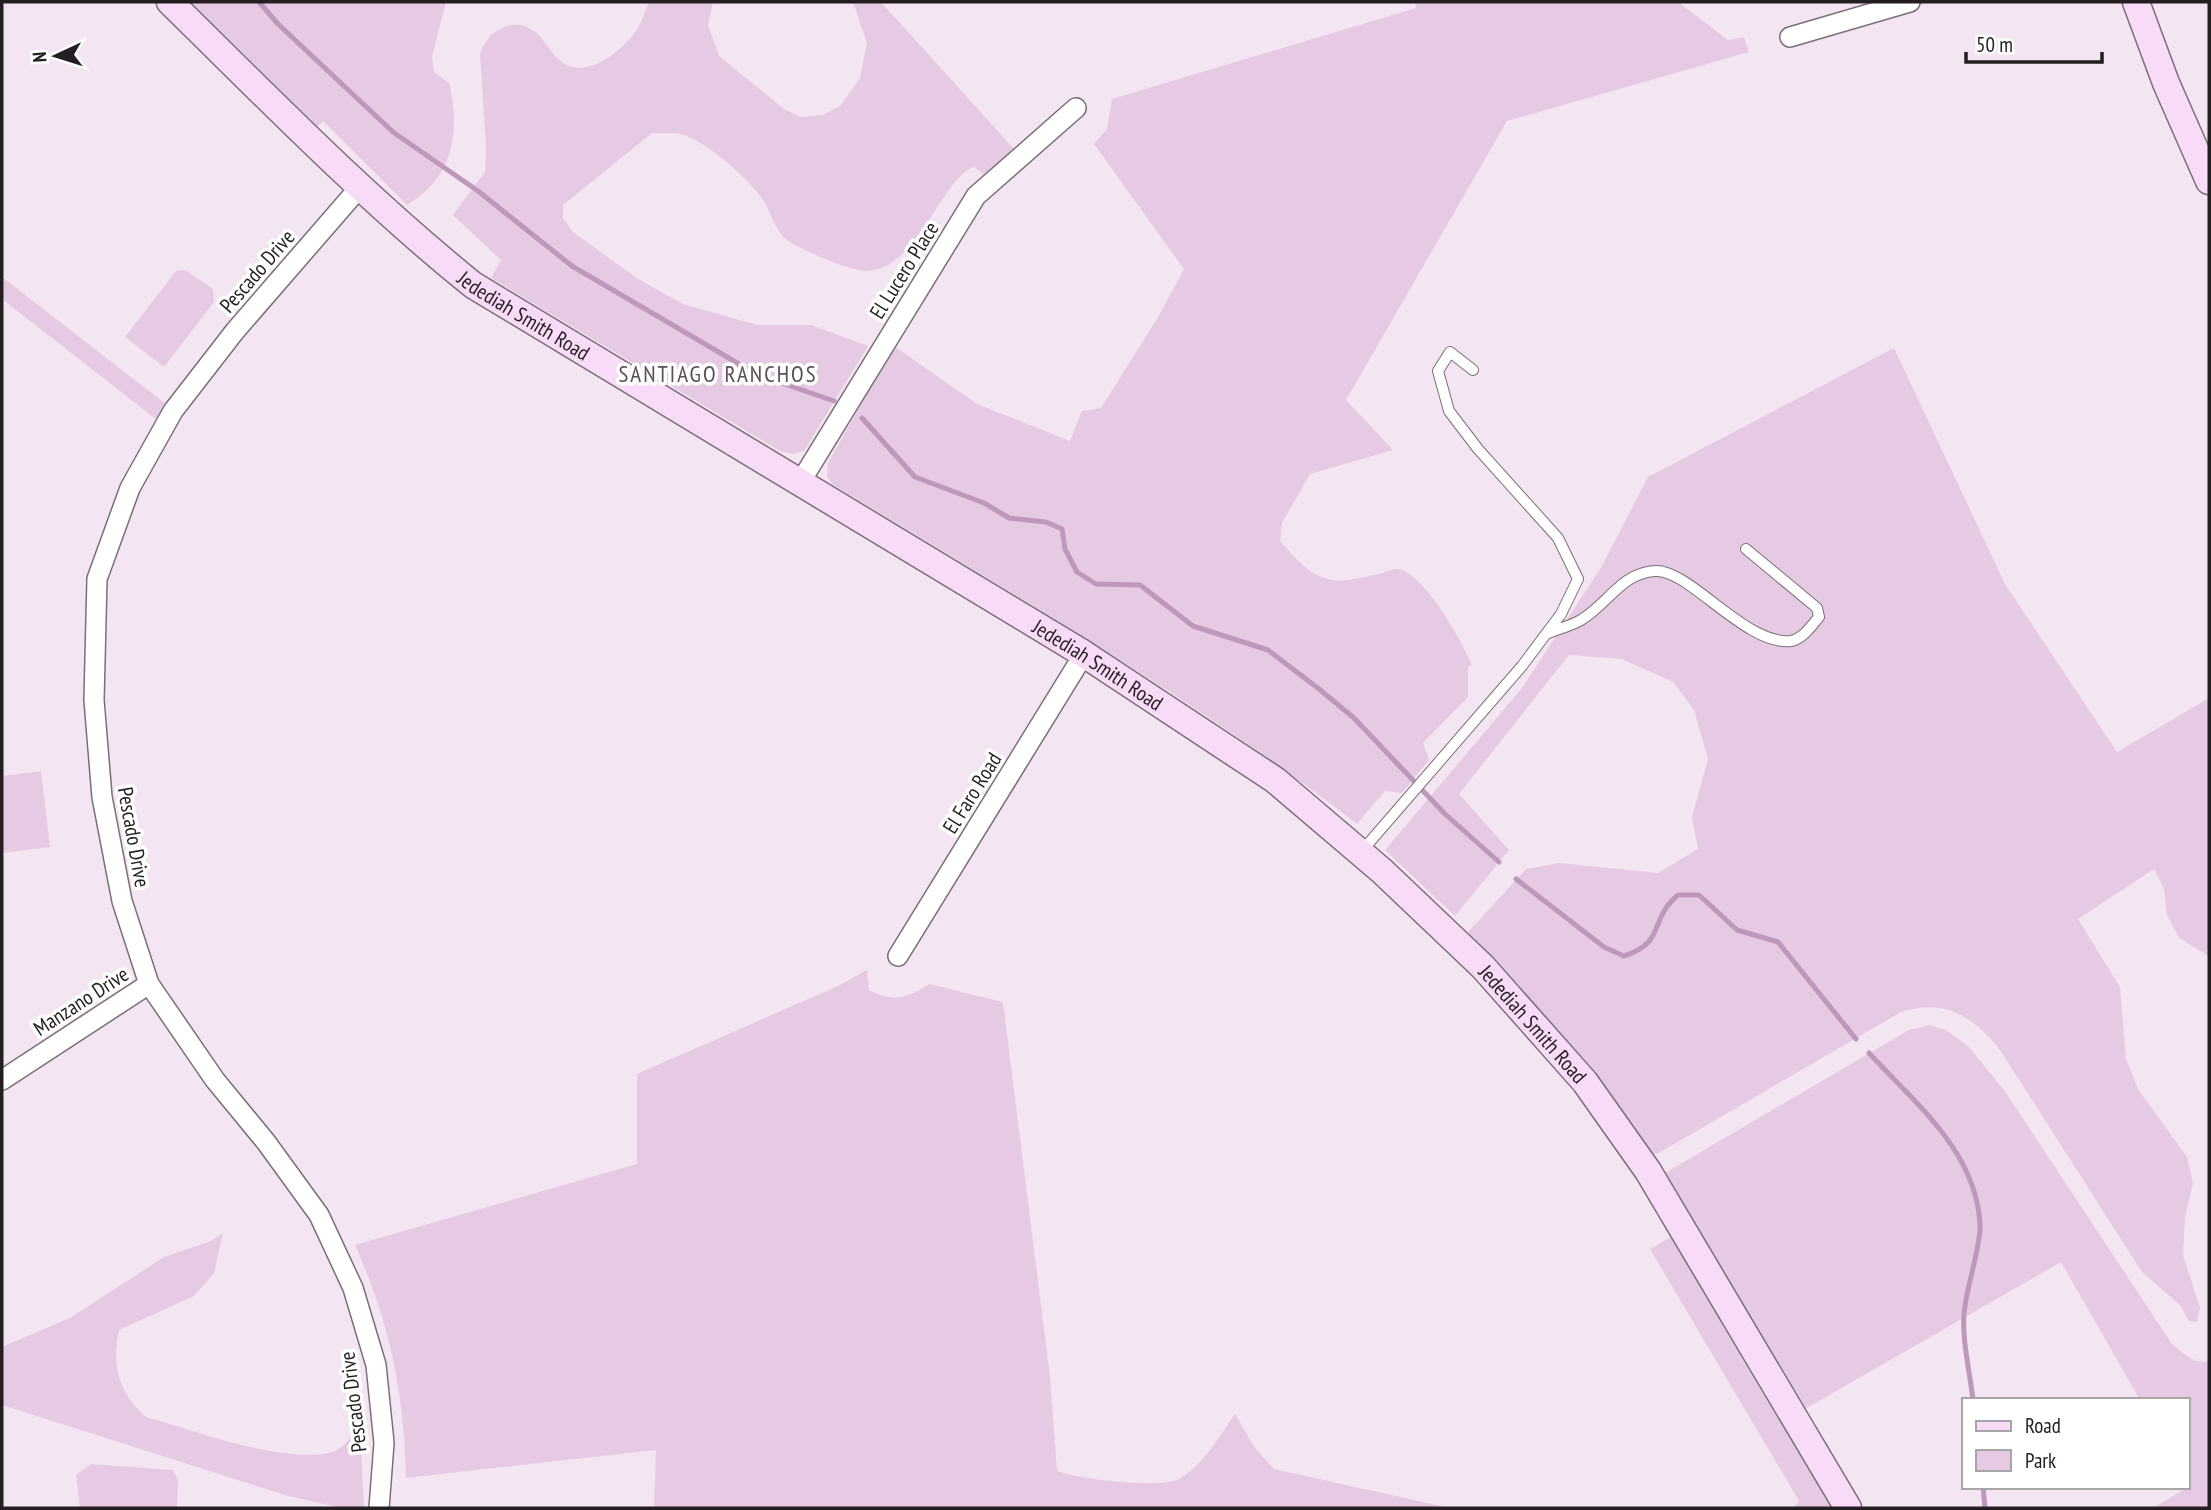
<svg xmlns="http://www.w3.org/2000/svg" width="2211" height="1510" font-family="'PT Sans Narrow',sans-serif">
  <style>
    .green { fill: #e6cae3 }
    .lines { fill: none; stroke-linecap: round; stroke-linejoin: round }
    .stream { stroke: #bd98ba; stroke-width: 5 }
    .lane-casing { stroke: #7b6e7a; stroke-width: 12 }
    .street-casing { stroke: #7b6e7a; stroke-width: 22 }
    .secondary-casing { stroke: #7b6e7a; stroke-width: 29 }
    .lane { stroke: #fff; stroke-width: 10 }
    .street { stroke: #fff; stroke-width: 19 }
    .secondary { stroke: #f8dcf7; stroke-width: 26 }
    .labels { text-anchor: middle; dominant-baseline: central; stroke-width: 7; stroke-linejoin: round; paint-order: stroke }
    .street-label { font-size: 21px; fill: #241e23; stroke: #fff }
    .neighbourhood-label { font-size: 23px; letter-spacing: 2px; fill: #5b4f5a; stroke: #fff }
  </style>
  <rect width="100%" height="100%" fill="#f4e5f3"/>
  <path class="green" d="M191,2H446L432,56L434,72L449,83C461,133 453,178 407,205L323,121L317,127Z
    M649,2H713L708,25L719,56L784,109L800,117L823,115L840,106L860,78L867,43L853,2H881L1014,149L984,174L974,167C941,178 918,270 866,271C850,271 799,249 787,240C776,231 771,215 765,203C752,181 708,143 684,135C675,132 661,134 652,133L563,205V218L573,232L638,279L683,304L757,325H811L868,346L804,451L793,454L780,451L491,278L501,260L453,215L485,172L486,147L480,55C486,32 512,15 534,31C545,39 551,55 563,63C589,79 621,51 636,31C642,23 645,11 649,2Z
    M1415,2H1678L1728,40L1744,37L1749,52L1507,121L1346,400L1393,450L1310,474L1282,523L1280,541C1316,583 1328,587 1382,573C1388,571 1397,567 1403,570C1430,584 1460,638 1472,665L1468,666V697L1423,743L1429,760L1402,793L1385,791L1357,824C1192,696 1010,593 832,484L827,476L828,463L894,346L977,404L1070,441L1082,411L1101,408L1157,319L1184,269L1094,144L1107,129L1112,99L1416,8Z
    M185,270L213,289L214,302L164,367L125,337L176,271Z
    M2,277L171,408L161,423L2,299Z
    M1894,348L2005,584L2117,752L2209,698V956L2179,938L2167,915L2164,889L2154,869L2078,919L2120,987L2126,1059L2138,1089L2187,1157L2193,1183L2185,1218L2183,1255L2200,1308L2197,1322L2189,1321L2180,1305L2142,1272L2000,1050C1973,1016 1944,998 1901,1012L1657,1154L1650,1152L1592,1070L1468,932L1526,869L1559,863L1658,873L1698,849L1692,817L1708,759L1694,710L1673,682L1622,659L1569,655L1459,794L1509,850L1455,916L1385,850L1522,688L1602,566L1648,477Z
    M41,771L50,847L2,853V776Z
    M867,970L869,990C892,1002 908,999 929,984L1003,1002L1050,1377L1057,1471C1079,1479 1158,1489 1179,1479C1203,1466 1220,1435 1235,1414L1255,1448L1274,1469L1450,1508H654L656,1450L406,1478C404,1393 390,1323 355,1245L637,1164V1074L838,986Z
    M1929,1025L1946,1030L1970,1048L2004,1090L2172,1344C2183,1353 2194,1365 2209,1361L2208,1508H2153L2190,1486L2188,1400H2140L2061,1262L1805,1409L1665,1173L1909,1030Z
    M223,1233L214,1273L194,1296L119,1330C111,1366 119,1393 146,1417C193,1430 291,1467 335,1451C346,1447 354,1432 360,1423L364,1508H342L288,1496L2,1405V1347L70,1318L164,1257L211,1241Z
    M1671,1237L1832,1508H1793L1799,1501L1650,1249Z
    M91,1464L173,1470L178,1480L177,1508H80L76,1475Z"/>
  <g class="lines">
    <path class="stream" d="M259,2L278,24L393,132L478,191L572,266L756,374L834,401
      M862,418L915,477L984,503L1009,518L1046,522L1062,529L1065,549L1077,572L1096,584L1140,585L1193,626L1268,650L1319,689L1354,718L1445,814L1499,862
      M1516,879L1604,947L1624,956C1667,942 1648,920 1678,895H1699L1737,930L1778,942L1856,1039
      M1869,1053C1915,1103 1977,1152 1980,1225C1981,1246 1966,1288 1964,1314C1962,1341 1970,1373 1973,1400
      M1983,1487L1985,1508"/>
    <defs>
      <path id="lane" d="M1546,634C1557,629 1571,626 1581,620C1608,604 1621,573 1655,571C1688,568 1746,646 1791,641C1803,639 1812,625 1819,617L1817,608L1746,549
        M1361,852L1522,666L1561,614L1578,579L1558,538L1478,449L1449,411L1438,371L1450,352L1473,370"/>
      <path id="street" d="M1790,37L1910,2
        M359,188L235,331L173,411L130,488L97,579L94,700L102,797L122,901L149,984L215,1080L266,1142L319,1215L353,1288L376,1365L384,1443L379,1508
        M801,481L976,196L1076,108
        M898,956L1084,654
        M2,1080L149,984"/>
      <g id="secondary">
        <path id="s1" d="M170,2C269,99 365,198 473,285L1084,654L1275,780L1382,871L1483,967L1585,1082L1648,1171L1848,1508"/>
        <path d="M2136,2L2166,83L2209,181"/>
      </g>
    </defs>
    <use href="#lane" class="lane-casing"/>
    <use href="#street" class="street-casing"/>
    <use href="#secondary" class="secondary-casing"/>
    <use href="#lane" class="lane"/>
    <use href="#street" class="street"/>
    <use href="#secondary" class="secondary"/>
  </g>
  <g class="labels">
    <g class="street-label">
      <text transform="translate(904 270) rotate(-58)">El Lucero Place</text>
      <text transform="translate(257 271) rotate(-49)">Pescado Drive</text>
      <text stroke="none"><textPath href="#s1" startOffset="474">Jedediah Smith Road</textPath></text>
      <text stroke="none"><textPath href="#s1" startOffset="1146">Jedediah Smith Road</textPath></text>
      <text transform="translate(972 793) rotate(-58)">El Faro Road</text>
      <text transform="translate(134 837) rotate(80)">Pescado Drive</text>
      <text transform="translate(81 1001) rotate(-33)">Manzano Drive</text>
      <text stroke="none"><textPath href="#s1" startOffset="1713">Jedediah Smith Road</textPath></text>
      <text transform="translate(353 1402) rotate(-97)">Pescado Drive</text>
    </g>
    <g class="neighbourhood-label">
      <text x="718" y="373">SANTIAGO RANCHOS</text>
    </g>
  </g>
  <rect width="2211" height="1510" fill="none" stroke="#241e23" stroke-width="7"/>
  <rect x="1962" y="1398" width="228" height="91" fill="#ffffff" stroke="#a7a5a7" stroke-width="2"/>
  <rect x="1976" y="1421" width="35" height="10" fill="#f8dcf7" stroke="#a7a5a7" stroke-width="2"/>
  <text x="2025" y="1433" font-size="21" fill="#241e23">Road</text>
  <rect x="1976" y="1450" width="35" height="21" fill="#e6cae3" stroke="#a7a5a7" stroke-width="2"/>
  <text x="2025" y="1468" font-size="21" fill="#241e23">Park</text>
  <g transform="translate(56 56) rotate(266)" stroke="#ffffff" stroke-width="5" paint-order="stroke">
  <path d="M0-5L12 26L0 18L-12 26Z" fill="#241e23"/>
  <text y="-10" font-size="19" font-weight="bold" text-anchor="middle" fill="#241e23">N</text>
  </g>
  <path d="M1966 52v10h136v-10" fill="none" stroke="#241e23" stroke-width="3.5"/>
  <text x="1976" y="52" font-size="21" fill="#241e23" stroke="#ffffff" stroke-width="5" paint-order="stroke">50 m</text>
</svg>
